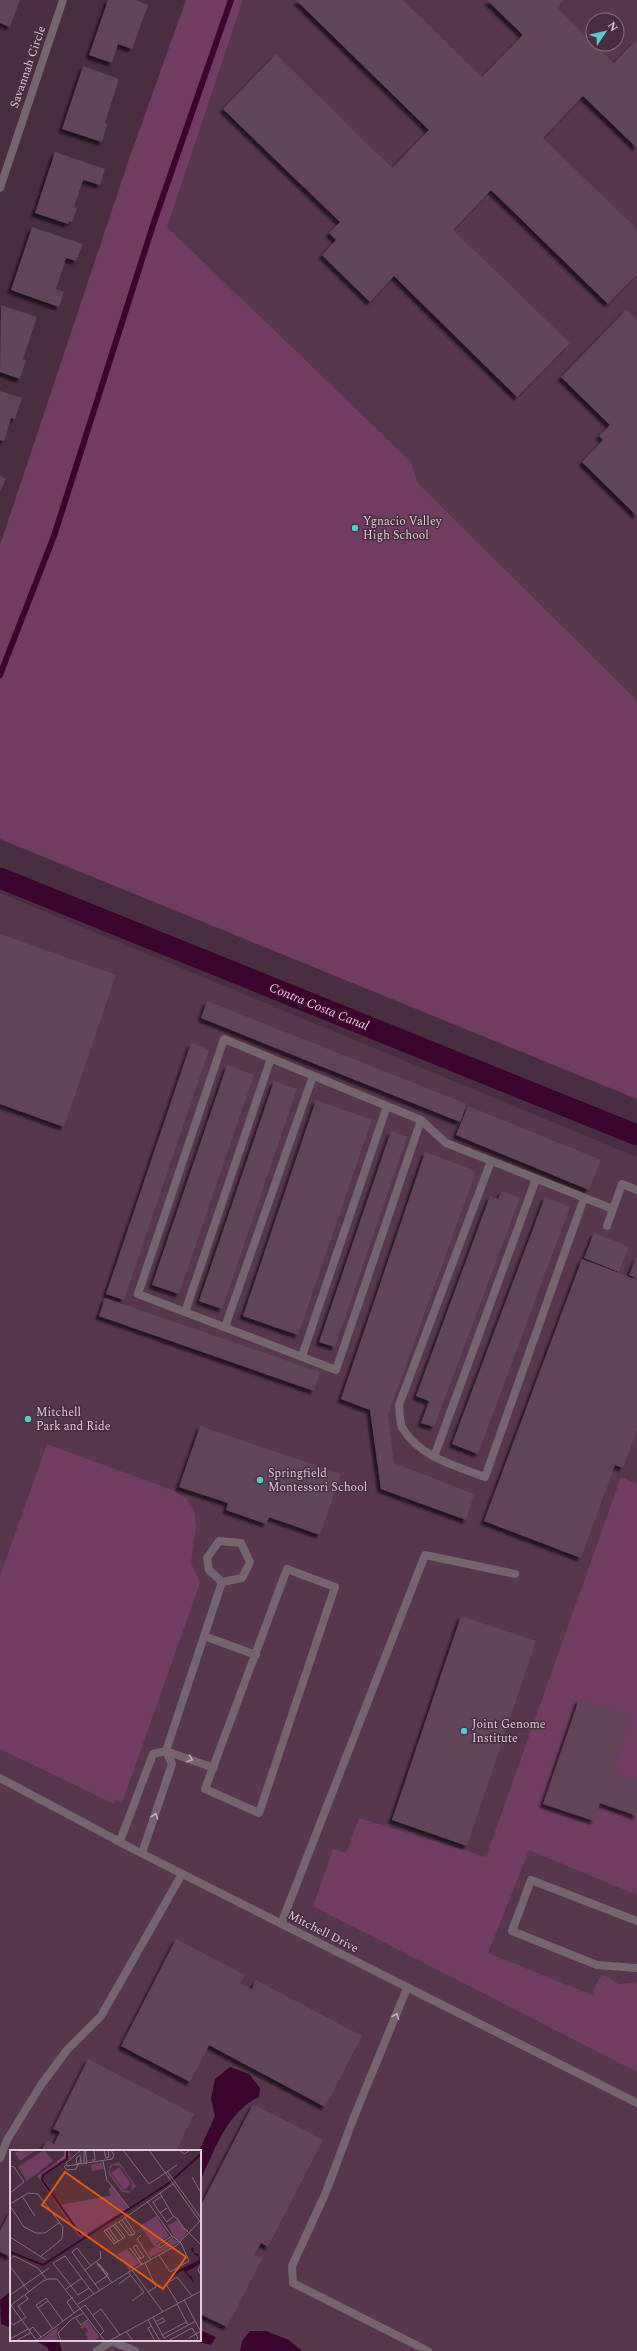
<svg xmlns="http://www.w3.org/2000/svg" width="637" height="2351" font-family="Spectral,serif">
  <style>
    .built { fill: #56374c; fill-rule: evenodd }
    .green { fill: #713c61 }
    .water { fill: #3b042f }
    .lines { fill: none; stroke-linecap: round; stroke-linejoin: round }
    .stream { stroke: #3b042f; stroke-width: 6 }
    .canal { stroke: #3b042f; stroke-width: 21 }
    .building { fill: #5f4556; filter: url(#shadow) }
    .lane { stroke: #73666e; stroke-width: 8 }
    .street { stroke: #73666e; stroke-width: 8 }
    .oneway { stroke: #bfafb9 }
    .poi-dot { fill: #55cdc6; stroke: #482e3f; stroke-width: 1.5 }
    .labels { text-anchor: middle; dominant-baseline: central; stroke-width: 3; stroke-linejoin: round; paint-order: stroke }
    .street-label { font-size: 12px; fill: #dfced9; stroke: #482e3f }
    .poi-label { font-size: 12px; fill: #dfced9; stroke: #482e3f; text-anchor: start }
    .water-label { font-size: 13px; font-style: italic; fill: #f6cae6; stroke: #482e3f }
    .inset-river { fill: none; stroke: #3b042f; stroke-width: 2 }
    .inset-road { fill: none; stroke: #846e7d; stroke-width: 1 }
    .view { fill: #e8590c; fill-opacity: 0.15; stroke: #e8590c; stroke-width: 2 }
    .inset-edge { fill: none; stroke: #dfced9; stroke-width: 2 }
  </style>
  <defs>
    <filter id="shadow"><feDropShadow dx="-3.5" dy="3.5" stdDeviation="1" flood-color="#0009"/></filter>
  </defs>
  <rect width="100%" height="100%" fill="#482e3f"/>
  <path class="built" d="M243,0H637V1099L0,839V714ZM593,20H617V44H593Z
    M0,893L637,1157V2351H0ZM11,2151H200V2340H11Z"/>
  <path class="green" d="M186,0H243L167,227L410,461L418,483L637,701V1099L0,839V545L128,162Z
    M47,1444L172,1490L186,1498L194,1510L196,1527L191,1563L200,1583L122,1803L116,1800L114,1804L0,1749V1576Z
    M621,1477L637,1484V1895L529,1850L488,1953L592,1995L599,1978L604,1975L619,1984L637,1982V2072L313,1906L333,1849L346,1853L359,1818L486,1857Z"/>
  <path class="water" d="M230,2067L249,2074L260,2088L259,2097C226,2113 215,2150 200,2181L199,2151L215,2116L211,2099L215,2079Z
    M11,2291V2328L1,2324L0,2300Z
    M200,2330L216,2337L211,2345L190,2340H200Z
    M250,2331H266L289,2340L302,2351H240L242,2341Z
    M34,2340H59L62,2351H49L47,2347Z"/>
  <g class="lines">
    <path class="stream" d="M0,675L54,536L154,222L231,0"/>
    <path class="canal" id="s1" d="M0,878L637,1135"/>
  </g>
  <path class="building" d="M0,0H20L10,27L0,23Z
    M108,0H135L148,5L132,49L118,44L112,63L89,55Z
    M296,0H403L482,77L523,35L487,0H564L557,8L614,63L635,41L637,44V148L583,96L543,138L637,229V274L608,304L491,190L453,230L570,343L517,397L394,276L370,302L322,255L336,240L329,233L340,222L223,109L276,54L392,168L429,130Z
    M83,66L119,79L105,122L107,125L102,142L62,129Z
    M55,152L105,169L100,185L83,180L74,207L77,208L72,222L69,221L68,224L35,213Z
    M32,227L83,244L76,261L66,258L56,289L64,292L59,307L11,290Z
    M1,305L37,317L23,359L26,360L20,379L0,372Z
    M626,310L637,320V516L582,462L603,440L599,436L610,425L561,377Z
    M0,391L22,398L15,419L11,418L4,441L0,440Z
    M0,475L6,479L0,491Z
    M0,934L116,975L64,1127L0,1104Z
    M207,1001L467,1104L460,1122L201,1018Z
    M191,1043L209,1050L124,1300L106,1294Z
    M227,1065L254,1075L179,1294L152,1285Z
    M274,1081L297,1089L222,1309L199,1301Z
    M316,1100L372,1120L298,1335L243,1316Z
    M468,1106L601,1160L589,1190L456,1135Z
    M391,1131L407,1137L335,1347L319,1342Z
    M425,1152L476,1171L388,1415L394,1463L474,1494L466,1520L381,1489L370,1410L341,1399Z
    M502,1191L520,1198L434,1427L421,1423L429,1401L416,1396L490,1196L498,1199Z
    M545,1197L570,1207L478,1454L452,1444Z
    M594,1233L629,1247L619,1272L584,1258Z
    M637,1256V1278L629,1275Z
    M582,1259L637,1280V1430L623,1468L615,1465L581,1558L484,1521Z
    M105,1298L320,1372L314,1391L99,1316Z
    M200,1426L341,1474L320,1535L269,1517L266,1524L226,1510L228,1503L179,1487Z
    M461,1616L536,1641L467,1846L392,1820Z
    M579,1699L631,1716L613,1772L637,1780V1816L600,1803L594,1821L543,1804Z
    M176,1939L245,1975L240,1983L252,1989L256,1980L362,2036L325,2107L209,2045L190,2082L121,2046Z
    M88,2059L194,2114L176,2151H41L47,2140L54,2144L60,2132L53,2129Z
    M253,2104L323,2140L268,2247L261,2243L254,2255L262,2259L227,2327L200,2314V2207Z
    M11,2210V2257L0,2252V2231Z"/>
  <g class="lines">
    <path class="lane" d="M421,1120L336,1370L138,1294L224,1039L421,1120L446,1143L613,1209
      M491,1161L399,1405C400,1412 399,1423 403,1429C420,1457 456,1466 485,1477L584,1198
      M607,1226L622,1184L637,1190
      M185,1312L271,1058
      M225,1327L313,1076
      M302,1356L387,1106
      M434,1457L536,1179
      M219,1541L241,1543L250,1562L242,1578L222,1582L209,1570L207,1558Z
      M287,1569L335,1587L259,1813L205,1789Z
      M204,1636L256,1655
      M214,1768L166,1751L222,1582
      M120,1841L153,1754L166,1751L172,1764L142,1853
      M637,1921L531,1880L512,1931L597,1965L637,1968
      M281,1924L425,1555L515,1574
      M407,1988L354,2117L326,2192L292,2266L293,2283L428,2351
      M0,2158L7,2140L41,2085L67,2050L101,2016L182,1874
      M97,2351L111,2341L135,2351"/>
    <path class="street" d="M0,188L63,0
      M0,1778L135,1850L637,2103"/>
  </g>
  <defs><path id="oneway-chevron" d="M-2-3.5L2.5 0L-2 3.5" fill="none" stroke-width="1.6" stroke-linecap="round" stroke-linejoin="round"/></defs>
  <g class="oneway">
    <use href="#oneway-chevron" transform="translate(190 1759) rotate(20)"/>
    <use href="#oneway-chevron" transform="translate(155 1816) rotate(-71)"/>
    <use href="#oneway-chevron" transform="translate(396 2016) rotate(-68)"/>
  </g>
  <g class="poi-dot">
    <circle cx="355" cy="528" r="4"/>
    <circle cx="28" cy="1419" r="4"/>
    <circle cx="260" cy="1480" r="4"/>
    <circle cx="464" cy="1731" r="4"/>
  </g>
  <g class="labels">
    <g class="street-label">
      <text transform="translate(28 67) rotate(-71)">Savannah Circle</text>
      <text transform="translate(323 1932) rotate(27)">Mitchell Drive</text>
    </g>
    <g class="poi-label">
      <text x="363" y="521">Ygnacio Valley<tspan x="363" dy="14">High School</tspan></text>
      <text x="36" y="1412">Mitchell<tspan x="36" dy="14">Park and Ride</tspan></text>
      <text x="268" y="1473">Springfield<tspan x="268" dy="14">Montessori School</tspan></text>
      <text x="472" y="1724">Joint Genome<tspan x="472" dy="14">Institute</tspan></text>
    </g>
    <g class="water-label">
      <text stroke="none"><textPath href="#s1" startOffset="344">Contra Costa Canal</textPath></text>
    </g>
  </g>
  <g transform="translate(10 2150)">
    <rect width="191" height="191" fill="#482e3f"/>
    <path d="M9,0H26L10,11L5,3ZM34,0L43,11L17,31L8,17ZM55,0H59L61,7L32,27L50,55L100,46L99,39L102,36L118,58L70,88L27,26L55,6ZM92,12L94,19L82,21L81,15ZM109,12L126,36L119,43L112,42L98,23L100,15ZM103,15L110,16L122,33L121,41L113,40L101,24L100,19ZM109,17L121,34L114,40L101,23ZM146,66L159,86L146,94L150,100L163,89L169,92L141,107L138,102L145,97L130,76ZM168,69L177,83L170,91L164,87L158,75ZM117,99L129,113L119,120L108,104ZM78,171L89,186L85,191H75L78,188L75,183L78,181L75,177L72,179L70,177ZM48,177L47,186L49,191H29Z" fill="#713c61" fill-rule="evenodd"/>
    <path d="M183,97L184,103L188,104L191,113L176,122L182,127L184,133L173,120L162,127L165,122L189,110L188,106L185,105L181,99Z" fill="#3b042f"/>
    <path class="inset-river" d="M57,0V9L33,25L32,30L71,85M0,102L33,115L159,33L191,4"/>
    <path class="inset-road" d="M71,0L56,13L57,16L102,9L104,5L101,0M74,0V12L77,14M75,0L77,12M94,0L96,8L99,7L98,0M113,0L139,34L167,15M139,0L191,73M169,0L174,4L180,0M70,5L71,13L67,14L66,8ZM82,10H85L84,0M93,11L97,31M47,12L55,6V0M56,15L54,17L57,20L66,19L68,15M0,16L4,17L14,32L0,43M157,21L191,68M182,27L191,43M98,31L119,58M150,43L163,66L168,69L174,79L178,81M12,46L25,66M137,51L161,85L171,93L179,111L160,122L149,105M0,54L18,43L28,44L53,77L52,89L31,106M0,56L14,77L26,83H35L50,72M157,58L150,63L157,72L164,66M150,63L143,52L152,46M116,67L163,34M112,70L123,85M109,72L119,85H123L125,83L115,68M105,74L115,87L104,94L94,81L105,74L107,73L116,67M103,75L113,88M99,78L108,91M174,78L191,95M96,79L106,93M131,85L127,89L141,110M162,86L148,95L150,98L163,88M0,87L36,110M126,95L134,107L131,109L123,97ZM121,100L120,98L128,109L131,107M0,109L4,106L28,118L36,129M87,112L96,124L97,126L88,115ZM135,113L146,137L138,142M89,114L98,124L97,126M131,115L128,109L132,114M191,115L188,119L191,126M0,116L19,142M81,116L67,98L62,102L90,141M75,120L91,108L90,101M122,120L153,162M118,122L134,142L122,151M85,134L97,126L102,133M109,134L121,125M79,138L68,145L43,113L55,106L79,138L84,144M56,139L72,128M0,145L39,118M63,147L57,152L64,163M174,150L191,182M0,154L27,191M68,154L122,120L167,95L191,70M167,154L178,175M168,154L156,134L167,127L182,146M0,156L33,131L38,129H47L95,191M28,158L38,151M83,165L91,159L110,185M65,167L71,175L79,169M143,167L154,188L186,171M138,170L150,191M0,171L3,175L16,167L8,156L18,149L15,145M145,172L153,168L155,171L147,175M142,176L138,178L145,191M43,179L26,155L36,148L53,171M19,180L23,177L31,187M116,181L123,191M152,185L176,172M179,188L191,181M0,189L18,179M6,191L20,183M26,191L75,155L94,181L90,185M51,191L48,183L62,169L74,163M99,191L191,141M158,191L182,178L188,188L185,191"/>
    <path class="view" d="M55,22L176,107L153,139L32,55Z"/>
    <rect width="191" height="191" class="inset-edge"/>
  </g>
  <g transform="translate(605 32) rotate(55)"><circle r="19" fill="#482e3f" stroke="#846e7d"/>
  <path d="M0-3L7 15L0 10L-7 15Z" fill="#55cdc6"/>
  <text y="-6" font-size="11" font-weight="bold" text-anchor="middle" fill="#dfced9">N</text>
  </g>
</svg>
